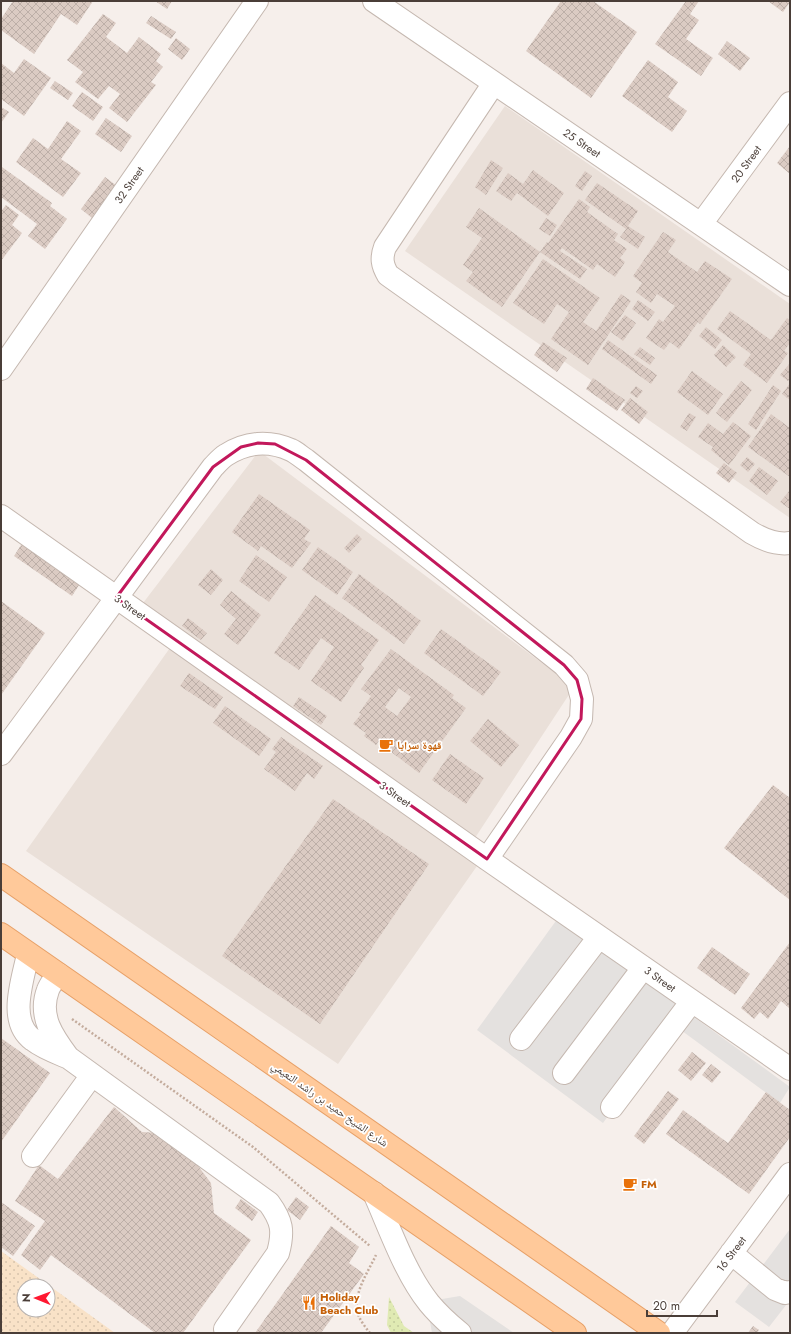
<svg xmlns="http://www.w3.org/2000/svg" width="791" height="1334" font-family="Jost,'Noto Naskh Arabic',sans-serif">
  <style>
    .residential { fill: #eae0d9 }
    .sand { fill: url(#sand-dots); fill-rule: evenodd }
    .park { fill: url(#park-dots) }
    .parking { fill: #e4e1df }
    .building { fill: url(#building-cross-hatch); fill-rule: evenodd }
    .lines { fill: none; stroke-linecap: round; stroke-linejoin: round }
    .minor-casing { stroke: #c5b8b0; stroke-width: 24 }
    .major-casing { stroke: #e7a067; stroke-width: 24 }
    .path { stroke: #c4ac9d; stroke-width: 2.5; stroke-dasharray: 2 2; stroke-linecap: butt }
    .minor { stroke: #fff; stroke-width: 22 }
    .major { stroke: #ffc99a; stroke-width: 22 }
    .marked { fill: none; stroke: #c2185b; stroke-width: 3; stroke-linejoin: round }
    .labels { text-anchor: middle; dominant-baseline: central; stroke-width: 3.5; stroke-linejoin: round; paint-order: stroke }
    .street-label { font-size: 11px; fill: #4a3e38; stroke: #fff }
    .food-label { font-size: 11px; font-weight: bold; fill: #c56008; stroke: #fff; text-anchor: start }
  </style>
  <defs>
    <pattern id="sand-dots" width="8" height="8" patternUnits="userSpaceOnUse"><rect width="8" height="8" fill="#f9e2c7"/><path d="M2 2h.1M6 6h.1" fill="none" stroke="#d7c3ac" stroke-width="1.8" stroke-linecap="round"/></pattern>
    <pattern id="park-dots" width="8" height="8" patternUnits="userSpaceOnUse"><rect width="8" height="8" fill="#e0eab3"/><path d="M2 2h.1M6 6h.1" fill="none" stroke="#c2ca9b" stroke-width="1.8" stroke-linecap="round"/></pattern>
    <pattern id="building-cross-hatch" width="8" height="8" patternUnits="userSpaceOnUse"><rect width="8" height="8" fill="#dbcbc3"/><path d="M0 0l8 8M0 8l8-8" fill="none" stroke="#bdafa8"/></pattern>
  </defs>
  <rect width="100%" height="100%" fill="#f6efeb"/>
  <path class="residential" d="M505,106L790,304V518L405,251Z
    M259,451L574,687L473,841L140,607Z
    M172,645L477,866L338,1064L26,851Z"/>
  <path class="sand" d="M1,1251L115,1333H1ZM24,1286H48V1310H24Z"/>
  <path class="park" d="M389,1297L404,1326L414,1333H391L387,1325Z"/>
  <path class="parking" d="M558,918L790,1087L780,1103L674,1025L603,1123L477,1030Z
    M790,1229V1300L769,1327L735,1302Z
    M460,1296L514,1333H432L429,1316L442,1299Z"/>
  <path class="building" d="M13,1H93L77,25L61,14L34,54L1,30V19Z
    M155,1H172L167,9Z
    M561,1H593L637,32L591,98L526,51Z
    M686,1H699L690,14L699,20L686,39L713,58L701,76L655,44Z
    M768,1H790V2L783,12Z
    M103,14L116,23L106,37L127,53L139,37L161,54L156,61L163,67L151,82L156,85L127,122L109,108L120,94L109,86L98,99L75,82L83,72L67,60Z
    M151,16L176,32L171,39L146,23Z
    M176,38L190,49L182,60L168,49Z
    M727,41L750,58L740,71L718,54Z
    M24,59L51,78L24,116L1,99V63L14,73Z
    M648,60L678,82L668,97L687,111L672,132L622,96Z
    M55,81L73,93L68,100L50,88Z
    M82,92L103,107L93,121L72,106Z
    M1,107L9,112L1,123Z
    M106,118L132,136L121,152L95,134Z
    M67,121L81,131L61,159L81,173L63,197L16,162L33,138L48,149Z
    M790,146V174L777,163Z
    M491,160L503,168L486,195L475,187Z
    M2,167L52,203L50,206L67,219L45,249L28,236L37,224L1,197V170Z
    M533,170L564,193L548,216L517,193L511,201L496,191L508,173L523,184Z
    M585,171L592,176L582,191L575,186Z
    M105,177L117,186L92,218L81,209Z
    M597,183L638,211L628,226L645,237L638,249L620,237L626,229L585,200Z
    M579,199L590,207L587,212L618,234L614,240L627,249L620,258L625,262L615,277L597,264L593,270L562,248L560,251L587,269L580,279L540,252L547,242L548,243Z
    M6,205L19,215L12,225L22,233L1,261V209L2,210Z
    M479,208L540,252L502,307L466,281L473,272L463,265L482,238L466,227Z
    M546,218L557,225L550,236L539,229Z
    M663,232L676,240L668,252L697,272L705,261L732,279L700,324L698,322L679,349L670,342L664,350L646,338L659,319L663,322L675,306L657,294L651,303L636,292L642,283L633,276Z
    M543,259L600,298L583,322L596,331L621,294L631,301L588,365L551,339L569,312L557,304L544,324L513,303Z
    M638,300L655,312L648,321L632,309Z
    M730,311L771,340L787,318L790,320V343L784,351L788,353L767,383L743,365L751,354L717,329Z
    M625,315L636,323L623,341L611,332Z
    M706,327L722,340L715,349L699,336Z
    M608,340L657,375L651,384L602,349Z
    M543,342L567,358L557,372L534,355Z
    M723,345L736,357L726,367L714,355Z
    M640,347L655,358L650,365L634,354Z
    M790,363V378L788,381L780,375Z
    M692,371L723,394L708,415L677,392Z
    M593,378L625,400L617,411L586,389Z
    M741,381L752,390L727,422L716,413Z
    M790,383V400L782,394Z
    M773,385L781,391L756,430L748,424Z
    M636,386L643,391L637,398L630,393Z
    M630,398L648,412L639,424L621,410Z
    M689,413L696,417L687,431L680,427Z
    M771,414L790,428V477L748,447Z
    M733,422L751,436L729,465L711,450L713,447L698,437L708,423L723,434Z
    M747,457L755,464L748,472L740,465Z
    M724,463L737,473L729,483L716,473Z
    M759,467L778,481L767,495L749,481Z
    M790,490V509L780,502Z
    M259,494L310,530L304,539L311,543L292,568L261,546L258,551L232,532Z
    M357,534L362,539L349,553L344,548Z
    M23,542L81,582L72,596L14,556Z
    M318,547L353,572L337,595L302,570Z
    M256,555L287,577L269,602L239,581Z
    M211,569L223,580L211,595L198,585Z
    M359,574L421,621L404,644L342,598Z
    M231,591L261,615L238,645L224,634L236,619L220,605Z
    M315,595L379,640L361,665L364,668L341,702L311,681L334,647L321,638L299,670L274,653Z
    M1,601L45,633L1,695Z
    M188,618L207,633L201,640L182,626Z
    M441,629L501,672L483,696L424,653Z
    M391,649L454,695L452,698L466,708L419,773L378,742L376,745L364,736L366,733L353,724L361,714L359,713L371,696L361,689ZM399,688L411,697L397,716L385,707Z
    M189,673L223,697L215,709L180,686Z
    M299,697L327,716L321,725L293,706Z
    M225,706L271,739L259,756L213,723Z
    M488,719L519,745L501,767L470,741Z
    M281,737L323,766L314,779L307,773L295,791L264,769L276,752L272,749Z
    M450,754L484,778L466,804L432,780Z
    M773,785L790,798V900L724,848Z
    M333,799L429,864L320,1024L222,956Z
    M790,942V1006L789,1008L781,1001L768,1019L760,1012L754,1019L741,1008Z
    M712,947L750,974L735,995L697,968Z
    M1,1038L50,1073L1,1142Z
    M692,1052L706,1063L691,1081L678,1070Z
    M711,1064L721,1072L712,1083L702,1075Z
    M668,1091L679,1099L644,1144L634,1136Z
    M766,1092L790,1110V1137L749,1194L666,1134L683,1110L728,1143Z
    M114,1107L142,1132L158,1133L189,1154L211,1183L214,1213L251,1240L183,1333H155L51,1255L40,1270L21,1255L45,1221L15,1201L39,1165L58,1179Z
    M296,1197L309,1207L300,1220L287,1210Z
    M241,1199L258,1212L252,1221L235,1208Z
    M1,1202L35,1226L13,1256L1,1247Z
    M331,1226L359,1247L349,1263L364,1274L321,1333H255Z
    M753,1326L759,1330L757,1333H748Z"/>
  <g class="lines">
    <defs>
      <path id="minor" d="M374,1L790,285
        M494,83L385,247C381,258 382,265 388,275L752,533C764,540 776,545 790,543
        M701,224L790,103
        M1,369L257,1
        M1,516L487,859L790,1069
        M1,754L213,467C217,463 221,458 226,455C246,442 269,440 291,450C296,452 301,457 306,460L564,665L577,680L582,699L581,719L571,737L487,859
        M28,954C23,980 7,1021 33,1040C43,1048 57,1053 69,1058L269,1203C282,1221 284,1231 278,1253L225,1329
        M58,974C55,979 50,984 48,990C38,1016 53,1037 68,1057
        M521,1039L599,937
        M564,1073L643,968
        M612,1107L692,1001
        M33,1156L92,1075
        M374,1193C390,1229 405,1273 429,1303C438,1314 449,1324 460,1333
        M731,1253L775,1289L785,1293L790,1292
        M672,1333L790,1174"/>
      <path id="major" d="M1,875L659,1333
        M1,934L575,1333"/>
    </defs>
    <use href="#minor" class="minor-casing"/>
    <use href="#major" class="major-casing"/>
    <path class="path" d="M72,1019L253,1147L370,1246
      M370,1333C365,1327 359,1319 357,1311C354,1292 368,1272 376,1255"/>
    <use href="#minor" class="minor"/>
    <use href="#major" class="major"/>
  </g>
  <path class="marked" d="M258,443L275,444L306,460L564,665L577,680L582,699L581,719L487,859L116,598L213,467L241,447Z"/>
  <defs>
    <symbol id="cafe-bare" viewBox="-9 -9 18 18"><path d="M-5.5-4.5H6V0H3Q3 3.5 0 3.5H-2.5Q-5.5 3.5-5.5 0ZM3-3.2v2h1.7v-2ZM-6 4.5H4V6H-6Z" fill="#e8710a" stroke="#fff" stroke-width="2.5" paint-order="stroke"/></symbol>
    <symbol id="restaurant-bare" viewBox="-9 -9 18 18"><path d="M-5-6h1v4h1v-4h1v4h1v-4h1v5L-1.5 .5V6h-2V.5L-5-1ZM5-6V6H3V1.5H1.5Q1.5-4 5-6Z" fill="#e8710a" stroke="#fff" stroke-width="2.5" paint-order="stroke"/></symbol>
  </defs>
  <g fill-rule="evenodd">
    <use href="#cafe-bare" x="376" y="735" width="20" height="20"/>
    <use href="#cafe-bare" x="620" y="1174" width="20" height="20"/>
    <use href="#restaurant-bare" x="299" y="1293" width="20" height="20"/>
  </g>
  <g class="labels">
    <g class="street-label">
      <text transform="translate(582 143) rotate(34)">25 Street</text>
      <text transform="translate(746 164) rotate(-54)">20 Street</text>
      <text transform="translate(129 185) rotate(-55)">32 Street</text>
      <text transform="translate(130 607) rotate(35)">3 Street</text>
      <text transform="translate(395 794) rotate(35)">3 Street</text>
      <text transform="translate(660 979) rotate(35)">3 Street</text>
      <text transform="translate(330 1104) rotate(35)">شارع الشيخ حميد بن راشد النعيمي</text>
      <text transform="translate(731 1254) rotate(-53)">16 Street</text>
    </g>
    <g class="food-label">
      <text x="397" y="745">قهوة سرايا</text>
      <text x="641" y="1184">FM</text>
      <text x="320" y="1297">Holiday<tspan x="320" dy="13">Beach Club</tspan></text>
    </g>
  </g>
  <rect width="791" height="1334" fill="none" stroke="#4a3e38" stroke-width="4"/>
  <g transform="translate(36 1298) rotate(271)"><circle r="19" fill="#ffffff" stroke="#b7b2af"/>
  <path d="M0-3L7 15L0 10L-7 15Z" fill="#ff1831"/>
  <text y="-6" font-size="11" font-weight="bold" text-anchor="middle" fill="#4a3e38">N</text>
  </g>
  <path d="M647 1310v6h70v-6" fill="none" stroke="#4a3e38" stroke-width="2"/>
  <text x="653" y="1310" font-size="12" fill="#4a3e38" stroke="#ffffff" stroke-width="3" paint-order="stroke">20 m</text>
</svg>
